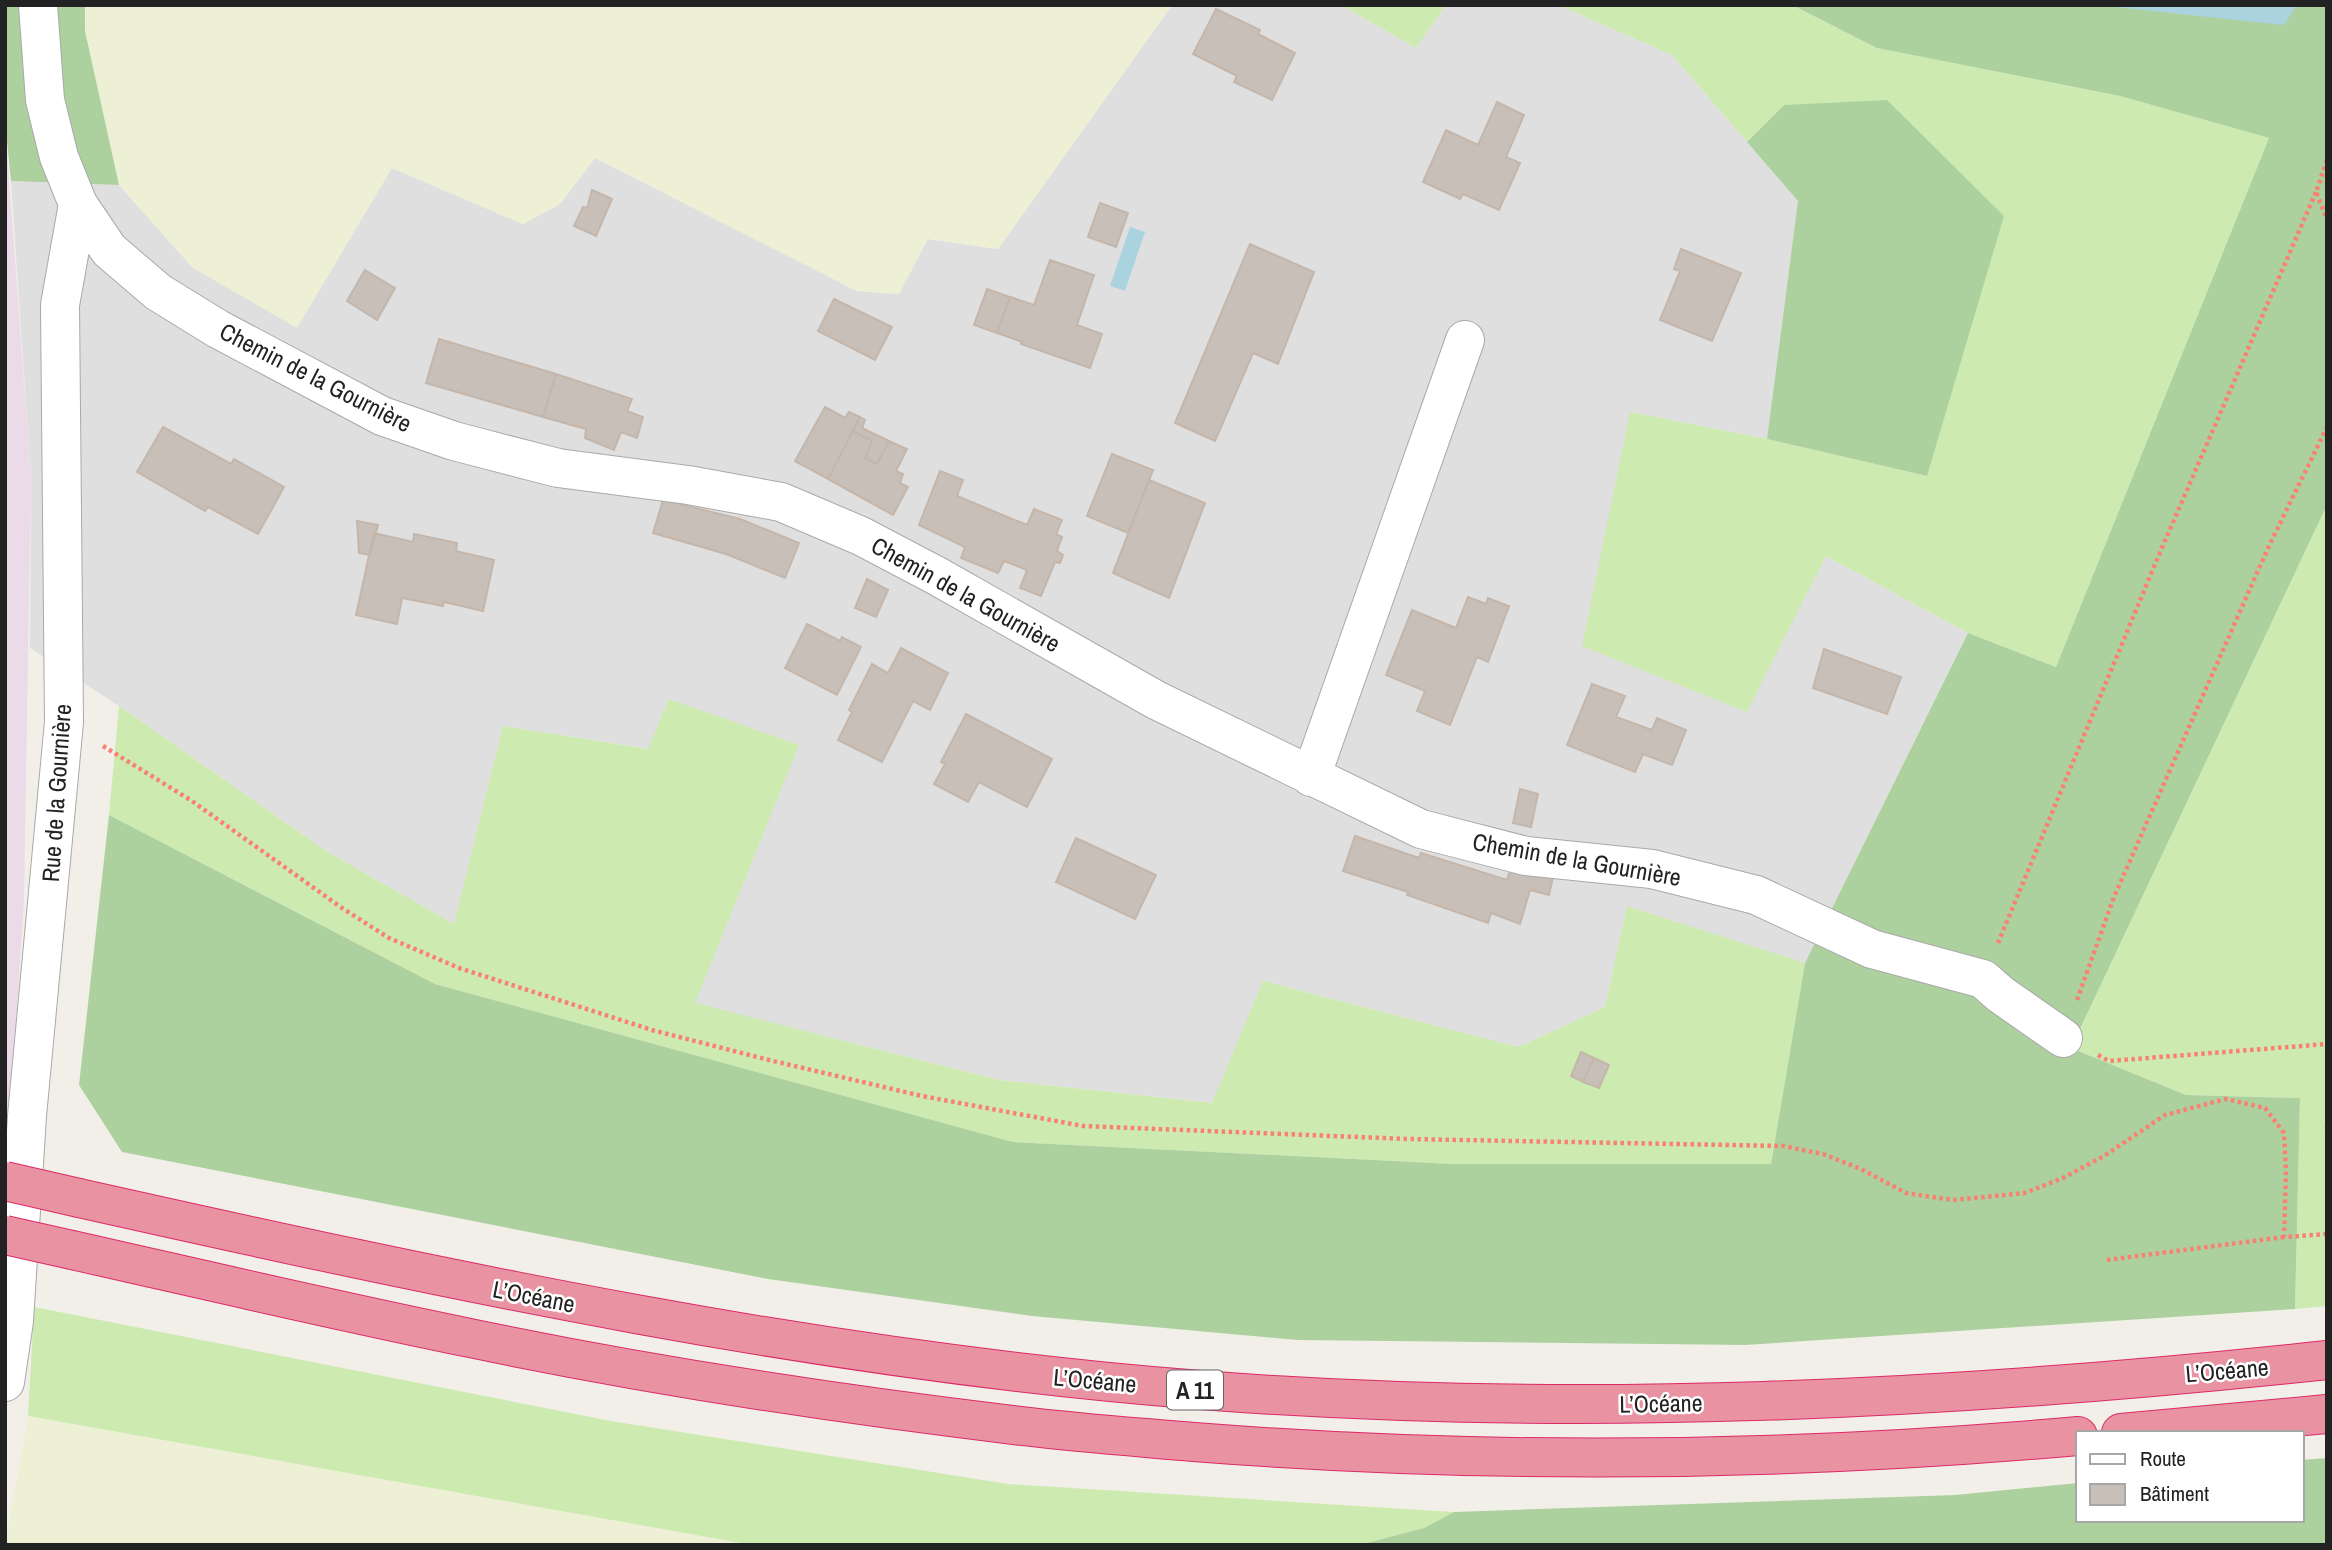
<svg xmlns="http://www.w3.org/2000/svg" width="2332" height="1550" font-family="'Archivo Narrow',sans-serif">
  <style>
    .residential { fill: #e0dfdf }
    .industrial { fill: #ebdbe8 }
    .farmland { fill: #eef0d5 }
    .grass { fill: #cdebb0 }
    .forest { fill: #add19e }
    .water { fill: #aad3df }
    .building { fill: #c7bfb8; stroke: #c4b6ab; stroke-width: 2 }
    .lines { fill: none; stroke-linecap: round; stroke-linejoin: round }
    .street-casing { stroke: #a9a9a9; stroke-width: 40 }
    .highway-casing { stroke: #dc2a67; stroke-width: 40 }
    .path { stroke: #fa8072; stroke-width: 4.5; stroke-dasharray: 3.5 3.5; stroke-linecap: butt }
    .street { stroke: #fff; stroke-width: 38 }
    .highway { stroke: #e892a2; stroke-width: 38 }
    .highway-bridge-casing { stroke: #dc2a67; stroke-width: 40; stroke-linecap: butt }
    .highway-bridge { stroke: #e892a2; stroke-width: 38 }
    .labels { text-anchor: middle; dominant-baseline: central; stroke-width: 5; stroke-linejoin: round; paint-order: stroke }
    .shield { fill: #fff; stroke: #646464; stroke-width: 2 }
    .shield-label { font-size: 23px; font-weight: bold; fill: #222 }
    .street-label { font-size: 24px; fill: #222; stroke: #fff }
  </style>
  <rect width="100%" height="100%" fill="#f2efe9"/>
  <path class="residential" d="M1172,5H1341L1416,48L1446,5H1558L1672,55L1798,201L1767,439L1630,412L1746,712L1826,556L1968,633L1805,963L1627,907L1605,1007L1518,1047L1263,981L1213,1103L999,1080L694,1003L798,745L669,699L649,749L503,726L454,924L326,851L119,706L30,648L31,479L11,181L119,185L193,268L392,168L523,224L560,204L595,158L857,291L898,294L928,239L998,249Z"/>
  <path class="industrial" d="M5,122L31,479L24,899L9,1133H5Z"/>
  <path class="farmland" d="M85,5H1172L998,249L928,239L899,294L857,291L595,158L560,204L523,224L392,168L297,328L193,268L119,185L85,31Z
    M28,1416L752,1545H5Z"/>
  <path class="grass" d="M1341,5H1446L1416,48Z
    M1558,5H1792L1877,48L2120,96L2269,138L2056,667L1968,633L1826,556L1747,712L1582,646L1630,412L1767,439L1927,476L1784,105L1747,142L1672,55Z
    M2327,505V1306L2295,1309L2300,1098L2186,1095L2071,1048Z
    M669,699L799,745L695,1003L999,1080L1212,1103L1263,981L1518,1047L1605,1007L1627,906L1805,963L1771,1164H1453L1013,1142L435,984L109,815L119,706L326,851L454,924L503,726L648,749Z
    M34,1307L611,1421L1008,1484L1454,1512L1424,1528L1359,1545H752L28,1416Z"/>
  <path class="forest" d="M5,5H85V31L119,185L11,181L5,122Z
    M1792,5H2327V505L2071,1048L2186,1095L2300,1098L2295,1309L1745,1345L1298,1340L1032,1316L768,1279L122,1152L79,1085L109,815L435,984L1013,1142L1453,1164H1771L1805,963L1968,633L2056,667L2269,138L2120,96L1877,48Z
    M1887,100L2004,216L1927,476L1767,439L1798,201L1747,142L1784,105Z
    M2327,1458V1545H1359L1424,1528L1454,1512L1955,1495L2078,1483V1520H2302V1460Z"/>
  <path class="water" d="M2096,5H2297L2284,25Z
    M1130,227L1145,232L1125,291L1110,286Z"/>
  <path class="building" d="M1216,9L1260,30L1258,34L1295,53L1272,100L1234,82L1237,76L1193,54Z
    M1497,102L1524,115L1506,157L1520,163L1499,210L1463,194L1460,199L1423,182L1446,130L1478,145Z
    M592,190L612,199L596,236L574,226L583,207L587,208Z
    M1100,203L1128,213L1116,247L1088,237Z
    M1250,244L1314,272L1278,364L1253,353L1215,441L1175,423Z
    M1681,249L1741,273L1712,341L1660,320L1680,271L1674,269Z
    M1050,260L1094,275L1077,325L1102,334L1090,368L1021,344L1022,342L997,333L1010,297L1034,305Z
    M365,270L395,288L377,320L347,301Z
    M987,289L1010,297L997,333L974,325Z
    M834,299L892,327L875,360L818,331Z
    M439,339L556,374L543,417L426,383Z
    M556,374L632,399L627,411L643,417L637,438L621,432L614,450L585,438L586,429L543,417Z
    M825,407L845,418L849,412L860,417L828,479L795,461Z
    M860,417L865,420L862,428L889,441L877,464L865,458L872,441L853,431Z
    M163,427L231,464L234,459L284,487L258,534L208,507L205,511L137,472Z
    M853,431L872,441L865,458L877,464L889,441L907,449L896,471L903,474L900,483L908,487L893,515L828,479Z
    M1112,454L1153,470L1128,533L1087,516Z
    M940,471L963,480L957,496L1027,525L1034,509L1062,520L1056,534L1062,537L1057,551L1063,555L1060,563L1055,562L1041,596L1020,588L1027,570L1004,561L998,573L961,558L965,547L919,525Z
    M1149,480L1205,503L1169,598L1113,573Z
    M663,500L740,519L799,543L785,578L726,554L653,533Z
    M357,521L378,525L370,555L359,553Z
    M374,533L413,542L414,534L457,543L456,551L494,560L483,611L444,602L443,606L402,598L397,624L356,615Z
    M867,579L888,590L876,617L855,608Z
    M1468,597L1486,604L1488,598L1509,606L1488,662L1477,657L1450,725L1417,711L1425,691L1386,675L1412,610L1456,628Z
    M807,624L840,641L842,637L861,647L837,695L785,668Z
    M901,648L948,673L930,710L913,701L882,762L838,740L852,712L849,710L872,664L888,673Z
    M1824,649L1901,677L1887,714L1813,688Z
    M1592,684L1625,696L1616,717L1652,730L1657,718L1686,730L1672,765L1643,754L1635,772L1567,745Z
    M966,714L1052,759L1027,807L979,782L968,802L934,784L945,764L941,762Z
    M1520,789L1538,794L1531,827L1513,823Z
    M1355,836L1419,858L1421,853L1507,880L1512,864L1553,877L1549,895L1530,890L1520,924L1491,913L1488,923L1407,895L1408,892L1343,871Z
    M1076,838L1156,875L1135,919L1056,882Z
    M1581,1052L1594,1058L1583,1082L1571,1076Z
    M1594,1058L1609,1065L1599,1088L1583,1082Z"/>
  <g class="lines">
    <defs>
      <path id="street" d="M38,5L45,100L59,157L78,204L109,250L158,292L218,329L382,416L454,441L558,468L688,485L781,502L861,536L937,576L1156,700L1421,829L1526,856L1652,869L1756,895L1872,949L1983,979L2000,994L2063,1038
        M1311,777L1465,340
        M5,1382L14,1321L27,1116L64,722L60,305L78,204"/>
      <path id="highway" d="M79,1198C450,1281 822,1361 1201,1390C1576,1419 1953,1400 2327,1360
        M72,1250C205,1280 337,1311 470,1338C652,1376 837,1404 1022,1426C1079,1433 1137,1437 1194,1442C1488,1465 1785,1462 2078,1436
        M2121,1433L2327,1414"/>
    </defs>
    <use href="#street" class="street-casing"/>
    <use href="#highway" class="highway-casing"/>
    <path class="path" d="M2327,160L2316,192L2327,219
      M103,746L192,801L342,908L389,938L459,968L652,1030L769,1060L922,1096L1083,1126L1408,1139L1783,1146L1823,1154L1861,1169L1906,1193L1953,1200L2025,1193L2063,1178L2104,1156L2165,1115L2226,1099L2265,1108L2284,1133L2286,1173L2284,1237L2327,1234
      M1998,943L2158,557L2316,192
      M2077,1000L2114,897L2268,548L2327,427
      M2098,1055L2109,1061L2327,1044
      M2327,1126V1129
      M2107,1260L2284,1237"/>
    <use href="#street" class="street"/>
    <use href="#highway" class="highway"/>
    <defs>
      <path id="highway-bridge" d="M5,1181L79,1198
        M5,1235L72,1250"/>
    </defs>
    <use href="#highway-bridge" class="highway-bridge-casing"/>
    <use href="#highway-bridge" class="highway-bridge"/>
  </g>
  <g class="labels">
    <rect class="shield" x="1167" y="1370.5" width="56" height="39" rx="5"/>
    <g class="shield-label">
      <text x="1195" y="1390">A 11</text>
    </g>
    <g class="street-label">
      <text transform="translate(316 377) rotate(27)">Chemin de la Gournière</text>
      <text transform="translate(966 594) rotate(29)">Chemin de la Gournière</text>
      <text transform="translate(56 793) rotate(-86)">Rue de la Gournière</text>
      <text transform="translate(1577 859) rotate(10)">Chemin de la Gournière</text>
      <text transform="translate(534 1296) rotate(11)">L’Océane</text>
      <text transform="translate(2227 1370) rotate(-5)">L’Océane</text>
      <text transform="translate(1095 1380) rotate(5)">L’Océane</text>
      <text transform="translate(1661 1403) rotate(-1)">L’Océane</text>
    </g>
  </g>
  <rect width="2332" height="1550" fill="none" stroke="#222222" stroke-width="14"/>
  <rect x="2076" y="1431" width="228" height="91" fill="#ffffff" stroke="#a7a7a7" stroke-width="2"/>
  <rect x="2090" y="1454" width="35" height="10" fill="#ffffff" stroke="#a7a7a7" stroke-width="2"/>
  <text x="2140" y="1466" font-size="21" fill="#222222">Route</text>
  <rect x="2090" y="1484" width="35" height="21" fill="#c7bfb8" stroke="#a7a7a7" stroke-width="2"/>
  <text x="2140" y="1501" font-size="21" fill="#222222">Bâtiment</text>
</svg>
